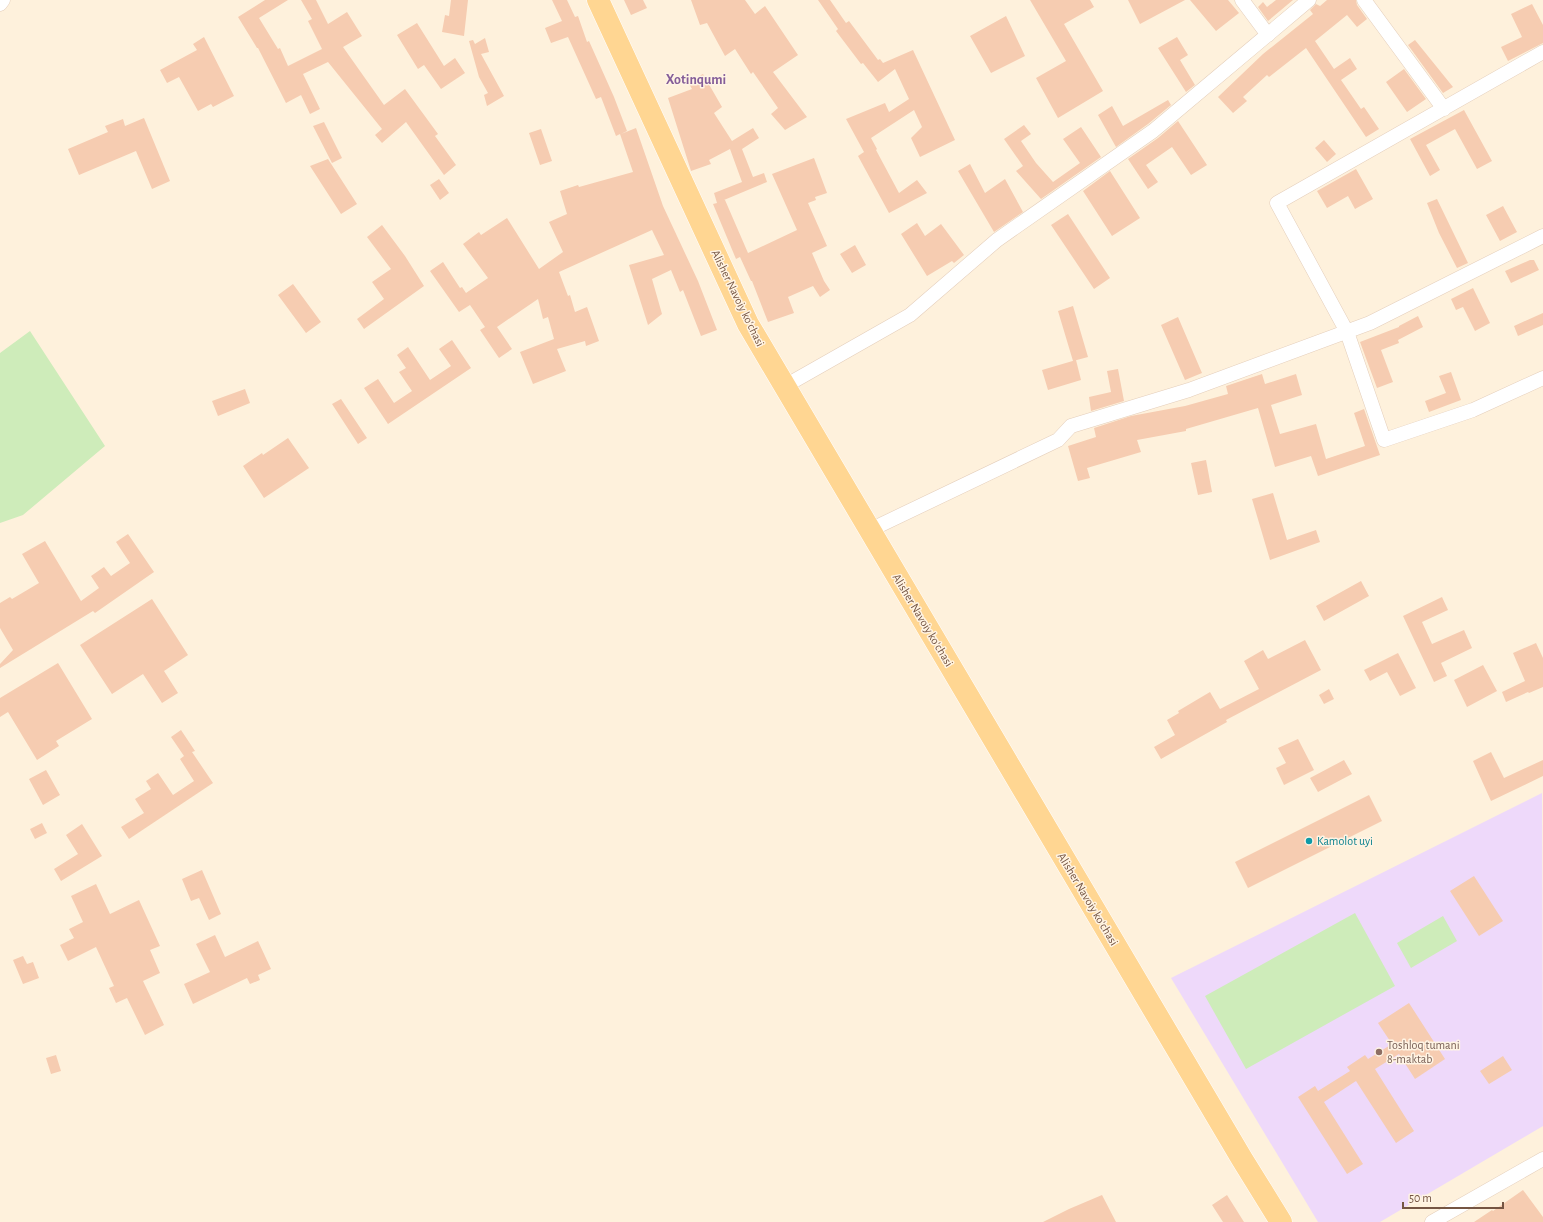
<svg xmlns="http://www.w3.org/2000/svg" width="1543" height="1222" font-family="'Alegreya Sans',sans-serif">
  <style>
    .education { fill: #eed9fa }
    .green { fill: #ceecba }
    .building { fill: #f6ccb1 }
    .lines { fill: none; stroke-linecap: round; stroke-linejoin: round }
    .street-casing { stroke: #e4cebb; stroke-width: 15 }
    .primary-casing { stroke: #fff; stroke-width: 23 }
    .street { stroke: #fff; stroke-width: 14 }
    .primary { stroke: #ffd692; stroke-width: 22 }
    .culture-dot { fill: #0f9aa8; stroke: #fff4e4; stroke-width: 1.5 }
    .education-dot { fill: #8d6e63; stroke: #fff4e4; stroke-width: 1.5 }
    .labels { text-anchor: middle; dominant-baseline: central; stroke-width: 3; stroke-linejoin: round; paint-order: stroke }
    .street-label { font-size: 12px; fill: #755543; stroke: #fff4e4 }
    .culture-label { font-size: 12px; fill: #0d838f; stroke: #fff4e4; text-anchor: start }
    .education-label { font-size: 12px; fill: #785e54; stroke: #fff4e4; text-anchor: start }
    .quarter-label { font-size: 14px; font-weight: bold; fill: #855e99; stroke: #fff4e4 }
  </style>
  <rect width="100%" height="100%" fill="#fef1dc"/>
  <path class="education" d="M1542,793L1543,1126L1380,1222H1318L1171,978Z"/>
  <path class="green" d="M30,331L105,446L23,515L0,523V353Z
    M1355,913L1395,986L1246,1069L1205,996Z
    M1443,916L1457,941L1411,968L1397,943Z"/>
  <path class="building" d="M265,0H288L259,18L278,49L280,48L288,66L322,49L308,21L312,19L301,0H316L328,24L347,12L362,36L343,47L384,105L405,89L438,134L435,136L456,165L444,175L406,122L382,143L375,135L382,129L328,62L303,74L320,109L310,114L301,95L286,103L258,48H257L238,17Z
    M451,0H468L464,36L442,32L445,15L449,16Z
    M552,0H567L575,17L578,16L587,42L589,41L614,97L627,131L621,134L636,128L663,206L698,281L717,330L701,336L683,290L680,292L671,270L652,279L662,314L648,325L629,265L664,255L652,230L559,272L568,296L570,295L575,312L587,307L599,341L586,346L585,341L557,349L566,371L533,384L520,352L554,339L548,317L543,319L538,299L497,327L512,349L499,358L480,330L485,327L470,305L459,312L430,271L443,262L460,288L462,287L466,293L488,278L463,244L479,232L481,235L507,218L539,269L563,252L549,222L567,214L560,191L578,185L579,187L633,172L620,134L616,136L601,97L596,99L568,37L551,43L545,28L562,21Z
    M624,0H643L647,8L631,15Z
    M691,0H745L755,14L765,6L798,55L773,72L807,117L785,130L771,114L778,108L753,72L751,74L735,49L725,56L707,23L700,25Z
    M818,0H830L846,23L849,21L878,60L880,59L883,63L913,50L955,140L920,157L911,138L922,127L914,110L871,138L877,149L876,150L899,193L917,180L927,193L889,213L858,156L864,152L846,119L885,103L889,112L909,99L895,69L878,82L863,63L861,64L836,31L838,29Z
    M1030,0H1090L1094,7L1064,24L1103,91L1058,118L1036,78L1066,61Z
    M1128,0H1185L1140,24Z
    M1190,0H1228L1239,13L1216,31Z
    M1276,0H1293L1268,21L1258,7L1263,2L1267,7Z
    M1327,0H1356L1357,5L1367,19L1357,27L1347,15L1315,41L1334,69L1350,58L1357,69L1341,80L1361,109L1364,107L1379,129L1366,137L1306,48L1269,77L1267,75L1243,97L1247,101L1233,113L1218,97L1263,54L1313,14L1310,10L1316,4L1320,6Z
    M1532,4L1543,25V43L1508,61L1501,47L1522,37L1511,14Z
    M1006,16L1025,56L991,73L970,36Z
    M417,23L444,66L455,58L465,73L441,89L424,65L418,69L397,35Z
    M204,37L234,96L213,107L211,104L198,111L179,77L167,83L160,70L197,50L193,44Z
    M1177,37L1188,55L1180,60L1195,85L1186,92L1158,48Z
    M485,38L489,52L481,54L504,96L487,106L484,95L488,93L479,77L469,41L473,40L475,44Z
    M1415,40L1453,87L1443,93L1408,45Z
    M1404,69L1426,99L1407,112L1386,82Z
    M703,74L722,107L714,113L732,141L753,128L759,138L742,149L753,177L764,173L767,182L724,200H725L748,253L797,230L772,174L814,158L827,193L815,197L816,200L808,203L827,246L812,253L824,281L830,290L820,297L813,286L788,297L794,313L768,322L752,281H751L740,257L736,259L713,204L717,203L714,193L742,182L730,149L709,160L711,164L691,171L668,98L692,89L688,82Z
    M1168,100L1171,105L1148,124L1116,147L1098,115L1112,106L1123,126Z
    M1464,110L1492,161L1477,169L1455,129L1426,145L1440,170L1430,176L1410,139Z
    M144,118L170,181L152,189L136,151L79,175L68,149L108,132L105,126L123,119L125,126Z
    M1178,121L1207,165L1191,175L1172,147L1146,165L1158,182L1148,189L1128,159L1158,138Z
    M324,122L342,158L332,163L313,126Z
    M1024,125L1031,134L1021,141L1036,163L1053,182L1080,163L1063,139L1081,127L1101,157L1041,199L1016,171L1023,166L1004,139Z
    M541,129L552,161L540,165L529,133Z
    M1324,140L1336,154L1327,162L1315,148Z
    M328,159L357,204L341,214L310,166Z
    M970,164L985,193L1005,179L1023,212L994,232L958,171Z
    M1356,169L1373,199L1355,209L1348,196L1327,208L1317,191Z
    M1110,171L1140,218L1112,236L1083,191Z
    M439,179L449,193L440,200L430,185Z
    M1437,199L1468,263L1457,268L1439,233L1427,203Z
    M1503,206L1517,232L1500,241L1486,215Z
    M1068,214L1110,278L1094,289L1051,225Z
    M917,223L925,236L941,224L964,255L954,263L952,261L927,276L901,234Z
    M382,225L405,256L424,286L364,329L357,319L384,299L372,282L391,269L367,237Z
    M855,245L866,265L852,273L840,254Z
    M1530,260H1534L1539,270L1511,283L1505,271Z
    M293,284L321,322L306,333L278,295Z
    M1473,288L1490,323L1475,331L1463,307L1456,310L1451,299Z
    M1073,306L1088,357L1073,361L1058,311Z
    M1543,313V325L1518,336L1514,326Z
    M1418,316L1423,327L1398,340L1399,343L1381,350L1393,382L1377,388L1360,342L1399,327V326Z
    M1178,317L1202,373L1185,380L1161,325Z
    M452,340L471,368L388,424L364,388L378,379L394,403L412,391L399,372L406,368L397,355L408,347L430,380L451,366L439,349Z
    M1076,360L1081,380L1048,390L1042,370Z
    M1118,369L1124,401L1091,411L1089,397L1111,392L1107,371Z
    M1451,372L1461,400L1429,412L1425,401L1446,393L1439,376Z
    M1262,374L1265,384L1296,374L1302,395L1271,405L1280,434L1316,424L1326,459L1365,446L1354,413L1364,409L1380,455L1318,476L1311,456L1275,467L1258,408L1186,429V431L1137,440L1141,452L1087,468L1090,478L1078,481L1068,446L1096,437L1094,428L1131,416L1185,406L1228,394L1226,386Z
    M245,389L250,403L218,416L212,401Z
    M341,399L367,438L358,444L332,404Z
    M288,438L309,468L264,498L243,466L262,453L263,455Z
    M1206,460L1212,492L1198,495L1191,463Z
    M1273,493L1287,540L1316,530L1320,542L1270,560L1252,499Z
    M128,534L154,572L95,613L93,611L0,668V664L13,650L0,628V603L10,597L12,599L39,583L22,554L45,541L81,601L99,588L91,576L104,567L111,576L130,563L116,542Z
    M1361,581L1369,596L1324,621L1316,606Z
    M1442,597L1448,610L1422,622L1432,644L1464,630L1472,648L1441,663L1447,676L1434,682L1403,616Z
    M152,599L188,655L164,671L178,693L162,703L143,674L112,694L80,645Z
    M1305,640L1321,670L1226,720L1227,722L1161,759L1154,747L1175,735L1167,720L1179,713L1178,711L1210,692L1220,709L1259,689L1244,661L1263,650L1268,659Z
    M1536,643L1543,658V687L1529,693L1528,692L1506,702L1502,692L1525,681L1513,653Z
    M1398,653L1416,688L1400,696L1387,672L1370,681L1364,670Z
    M58,663L92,719L56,741L59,746L37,760L8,712L0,717V698Z
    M1483,665L1497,691L1467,707L1454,680Z
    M1329,689L1334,699L1324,704L1319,695Z
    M181,730L195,751L192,752L213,783L129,839L121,827L144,813L135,799L151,789L146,781L158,773L173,795L194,781L180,759L184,756L171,737Z
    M1298,739L1314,770L1284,785L1276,768L1286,763L1278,748Z
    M1491,752L1504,778L1543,760V776L1491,801L1473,761Z
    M1344,760L1352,774L1318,792L1310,778Z
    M46,770L60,795L43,805L29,779Z
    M1369,795L1382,821L1248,888L1235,862Z
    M42,823L47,833L35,839L30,829Z
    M82,824L102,856L61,881L54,869L78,854L66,835Z
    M202,870L221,914L209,920L199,898L191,901L182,879Z
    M1474,876L1503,921L1479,936L1450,891Z
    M96,884L110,914L139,900L160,946L150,950L160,973L143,981L164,1025L145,1035L127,998L116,1003L109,988L114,986L96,947L68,961L60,945L74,938L69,929L83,922L71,896Z
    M215,935L225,957L258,941L271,969L258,975L260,980L250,984L247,978L193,1004L184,984L210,972L196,944Z
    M23,956L27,964L33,962L39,978L23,984L13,960Z
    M1409,1003L1445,1059L1415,1079L1399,1054L1375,1069L1414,1131L1396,1143L1356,1081L1324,1102L1363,1164L1347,1174L1298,1097L1315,1086L1318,1091L1350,1071L1347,1067L1365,1055L1368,1059L1392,1044L1378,1023Z
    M56,1055L61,1071L51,1074L46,1058Z
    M1503,1056L1512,1070L1489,1084L1480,1071Z
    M1523,1190L1543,1217V1222H1474L1492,1210L1493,1211Z
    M1102,1195L1116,1222H1043L1069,1209Z
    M1227,1195L1244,1222H1223L1212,1205Z"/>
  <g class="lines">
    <defs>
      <path id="street" d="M1242,0L1268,35
        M1364,0L1444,109
        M0,4L3,0
        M1543,52L1277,203L1347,332L1384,440L1473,410L1543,378
        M785,386L910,315L997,240L1153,131L1309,0
        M870,530L1058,440L1071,426L1189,390L1370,323L1543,236
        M1432,1222L1543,1159"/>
      <path id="primary" d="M598,0L748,324L1242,1159L1281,1222"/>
    </defs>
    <use href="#street" class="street-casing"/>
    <use href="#primary" class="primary-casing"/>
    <use href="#street" class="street"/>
    <use href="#primary" class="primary"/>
  </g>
  <circle class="culture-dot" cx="1309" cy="841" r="4"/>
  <circle class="education-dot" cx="1379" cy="1052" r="4"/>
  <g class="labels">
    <g class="street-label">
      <text transform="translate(738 298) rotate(64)">Alisher Navoiy koʻchasi</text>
      <text transform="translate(923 620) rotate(59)">Alisher Navoiy koʻchasi</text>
      <text transform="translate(1088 899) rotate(59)">Alisher Navoiy koʻchasi</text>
    </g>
    <g class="culture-label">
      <text x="1317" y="841">Kamolot uyi</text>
    </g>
    <g class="education-label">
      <text x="1387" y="1045">Toshloq tumani<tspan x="1387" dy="14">8-maktab</tspan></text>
    </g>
    <g class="quarter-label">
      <text x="696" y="80">Xotinqumi</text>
    </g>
  </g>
  <path d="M1403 1202v6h100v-6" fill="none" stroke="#755543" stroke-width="2"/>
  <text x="1409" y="1202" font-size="12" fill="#755543" stroke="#fff4e4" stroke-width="3" paint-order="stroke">50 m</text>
</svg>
